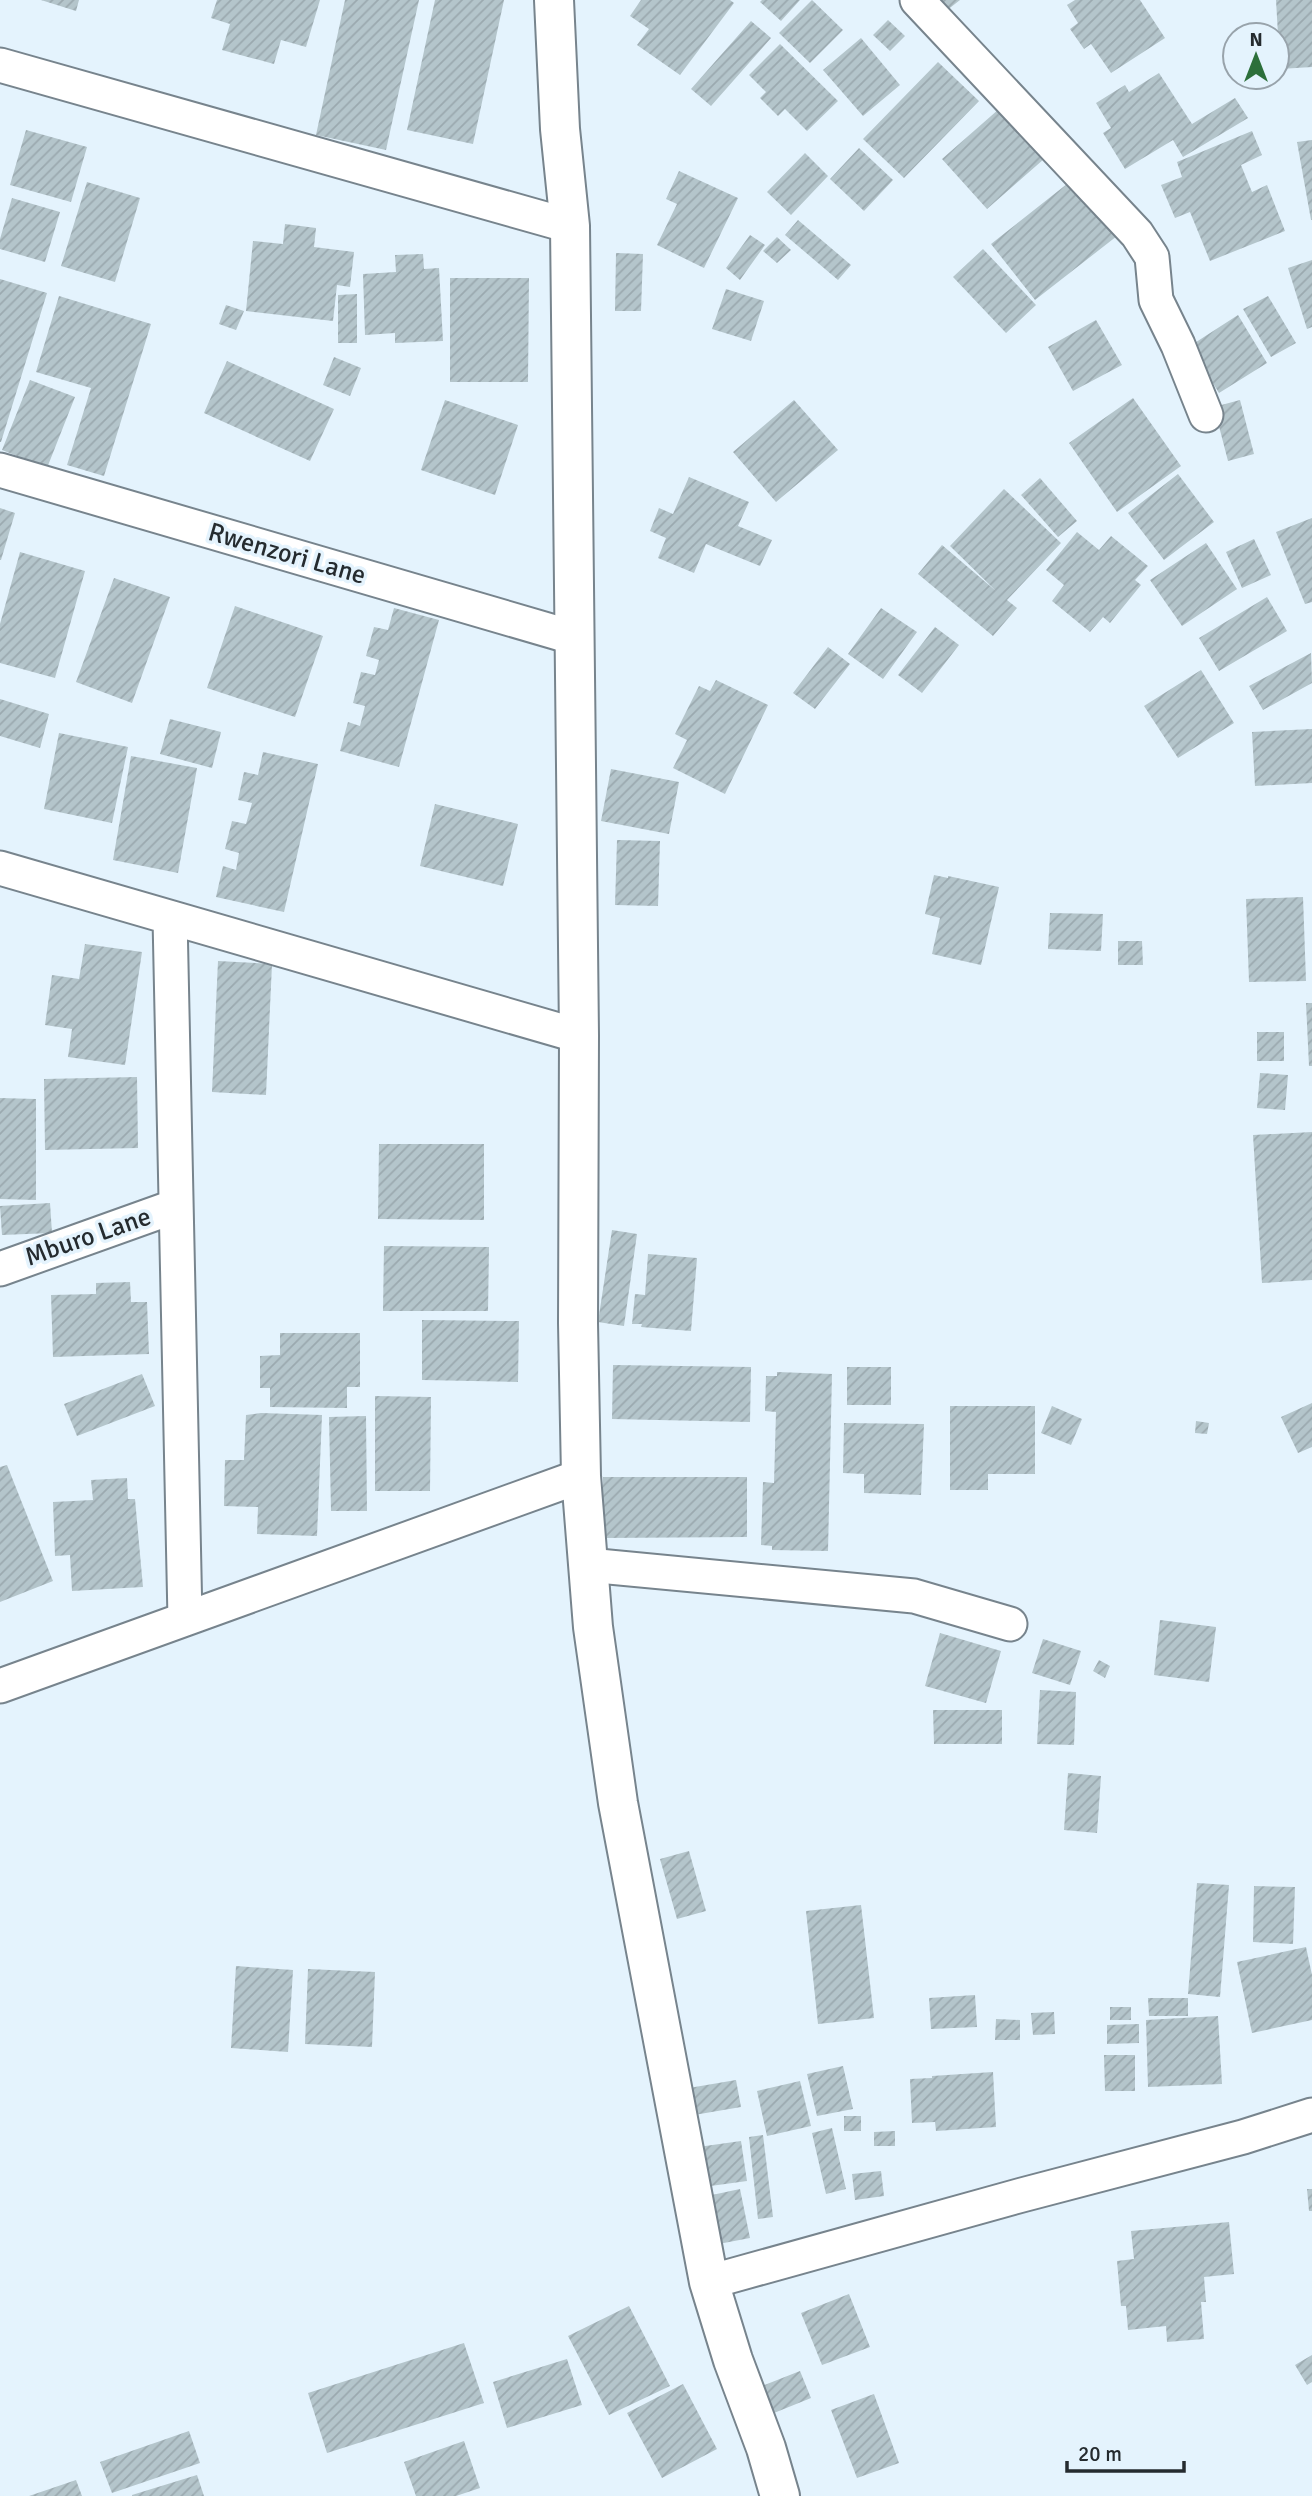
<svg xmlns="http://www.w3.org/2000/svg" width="1312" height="2496" font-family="Signika,sans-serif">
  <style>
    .building { fill: url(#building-hatch) }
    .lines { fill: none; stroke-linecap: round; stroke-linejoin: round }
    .minor-casing { stroke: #77848d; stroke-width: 37 }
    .tertiary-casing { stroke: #77848d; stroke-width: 42 }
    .minor { stroke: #fff; stroke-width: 33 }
    .tertiary { stroke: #fff; stroke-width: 38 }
    .labels { text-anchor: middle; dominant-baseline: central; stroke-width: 7; stroke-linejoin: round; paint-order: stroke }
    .street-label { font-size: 26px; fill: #252b2f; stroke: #e4f3fd }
  </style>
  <defs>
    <pattern id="building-hatch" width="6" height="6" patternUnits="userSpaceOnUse" patternTransform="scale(1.75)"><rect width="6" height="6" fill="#b4c5cb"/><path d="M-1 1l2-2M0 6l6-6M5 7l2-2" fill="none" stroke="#9ba9af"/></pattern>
  </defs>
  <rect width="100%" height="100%" fill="#e4f3fd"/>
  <path class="building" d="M41,0H79L76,11Z
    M217,0H320L306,47L281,40L274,64L222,50L230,24L211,18Z
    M345,0H419L386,150L316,135Z
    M435,0H504L473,144L407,130Z
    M641,0H730L734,3L680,75L637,45L649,29L630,16Z
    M762,0H800L781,21L760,2Z
    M812,0L843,30L810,63L779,33Z
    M938,0H960L946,11Z
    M1075,0H1140L1165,38L1111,73L1091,44L1084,49L1070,29L1078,23L1067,5Z
    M1276,0H1312V67L1280,69Z
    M888,20L905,36L890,51L873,35Z
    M751,21L771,38L711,106L691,89Z
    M861,38L900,85L863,116L823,70Z
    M780,44L838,101L807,131L785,109L778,116L760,98L766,92L749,75Z
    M938,62L979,101L904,178L863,139Z
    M1159,73L1192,124L1235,98L1248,118L1183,157L1173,140L1125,169L1103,133L1111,128L1096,103L1125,85L1129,92Z
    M999,109L1044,159L987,209L942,159Z
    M26,130L87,147L71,202L10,185Z
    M1252,131L1262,155L1241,165L1252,192L1267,185L1285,231L1210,261L1190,212L1175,218L1161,185L1182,177L1177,162Z
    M1312,140V220H1311L1297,142Z
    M859,148L893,180L864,211L830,179Z
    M805,153L828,176L791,215L767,192Z
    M679,171L738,198L704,268L657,245L677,204L666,199Z
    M1072,180L1117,236L1035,300L991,244Z
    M87,182L140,198L115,282L61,266Z
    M12,198L60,212L45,262L0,249V239Z
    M798,220L851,265L838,280L785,235Z
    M285,224L316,228L314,247L354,252L350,287L337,285L333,321L246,311L253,241L283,244Z
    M750,235L765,245L740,280L726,268Z
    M777,237L791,250L777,263L763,251Z
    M983,249L1036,305L1006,333L953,277Z
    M616,253L643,254L641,311H615Z
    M423,254L424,269L439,268L443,341L395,343V333L365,335L363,274L396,272L395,255Z
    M1312,260V327L1307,329L1288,268Z
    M450,278H529L528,382H450Z
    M0,279L47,293L1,442H0Z
    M726,289L764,301L751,341L712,329Z
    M357,294V343H338V295Z
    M59,296L151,324L104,476L67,465L91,388L36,372Z
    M1268,296L1296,343L1271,357L1243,309Z
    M226,305L244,311L236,330L219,324Z
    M1238,315L1267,363L1219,393L1190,346Z
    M1096,320L1122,365L1073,391L1048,347Z
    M334,357L361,368L350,396L323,385Z
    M227,361L334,409L310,461L204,413Z
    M30,380L75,397L47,468L2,450Z
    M1133,398L1181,466L1117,512L1069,443Z
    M445,400L518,425L495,495L421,470Z
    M794,400L838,450L776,502L733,452Z
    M1240,400L1254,454L1228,461L1214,407Z
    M1178,474L1214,522L1164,560L1128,513Z
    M689,477L749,502L738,526L772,540L760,566L706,544L694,573L658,558L666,538L650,531L659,508L673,514Z
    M1040,478L1077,521L1058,537L1021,495Z
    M1004,489L1061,543L1007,600L1017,608L993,636L918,574L942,545L996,591L950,546Z
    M0,508L15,513L1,560H0Z
    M1312,518V602L1305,604L1276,532Z
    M1077,532L1099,550L1111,536L1148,566L1135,580L1141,585L1110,623L1103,617L1090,632L1052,601L1064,585L1046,570Z
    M1254,539L1271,575L1242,588L1226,552Z
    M1206,543L1237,589L1182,626L1150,580Z
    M20,552L85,571L55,678L0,663V624Z
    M114,578L170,597L132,703L76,682Z
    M1267,597L1287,631L1219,671L1199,638Z
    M235,606L323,636L295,717L207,688Z
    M394,608L439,620L399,767L340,751L348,722L360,726L365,706L353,703L361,672L375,675L379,660L366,656L374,627L388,630Z
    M881,608L917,632L883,679L848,654Z
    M935,627L959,645L922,693L898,675Z
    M828,647L850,664L815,709L793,693Z
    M1311,653L1312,683L1263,710L1249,686Z
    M1201,670L1234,723L1178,758L1144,706Z
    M716,680L768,705L725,794L673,768L687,740L675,734L699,686L710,691Z
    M0,699L49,714L40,748L0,736Z
    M170,719L221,732L212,768L160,754Z
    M1312,729V783L1255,786L1252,732Z
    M59,733L128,747L112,823L44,809Z
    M263,752L318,764L284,912L216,897L223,866L236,870L239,853L225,849L232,821L246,824L252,803L238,800L244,772L258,775Z
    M131,756L197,768L178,873L113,860Z
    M611,769L679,782L669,834L601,821Z
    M435,804L518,824L503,886L420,866Z
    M617,840L660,841L658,906L615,905Z
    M934,875L948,878V876L999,887L981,965L932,954L940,918L925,914Z
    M1303,897L1306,981L1249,982L1246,899Z
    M1050,913L1103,914L1101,951L1048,949Z
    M1118,941H1142L1143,965H1118Z
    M85,944L142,952L125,1065L68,1057L72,1029L45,1025L52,975L79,979Z
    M218,961L272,964L266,1095L212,1092Z
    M1306,1003H1312V1066H1309Z
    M1257,1032H1284V1061H1257Z
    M1260,1073L1288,1075L1285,1110L1257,1108Z
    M137,1077L138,1148L45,1150L44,1079Z
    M0,1098L36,1099V1200L0,1199Z
    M1312,1132V1280L1262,1283L1253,1135Z
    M379,1144H484V1220L378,1219Z
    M50,1203L52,1233L2,1235L0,1206Z
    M612,1230L637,1234L624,1326L598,1322Z
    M384,1246L489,1247L488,1311H383Z
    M648,1254L697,1258L691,1331L641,1327L642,1324H632L635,1294L645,1295Z
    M130,1282L131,1302H147L149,1354L53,1357L51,1295L96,1294V1283Z
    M422,1320L519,1321L518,1382L422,1380Z
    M280,1333H360V1387H347V1408L270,1407V1388H260V1356L280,1355Z
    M613,1365L751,1367L750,1422L612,1419Z
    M847,1367H891V1405H847Z
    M777,1372L832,1374L828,1551L772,1550V1546L761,1545L763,1482L774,1483L776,1412L765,1411L766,1376H777Z
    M142,1374L155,1406L77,1436L64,1404Z
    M375,1396L431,1397L430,1491H375Z
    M1312,1403V1447L1298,1453L1281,1417Z
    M950,1406H1035V1474H988V1490H950Z
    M1052,1406L1082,1419L1071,1445L1041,1433Z
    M261,1413L322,1415L317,1536L257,1534L258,1507L224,1506L225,1460H244L246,1415Z
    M366,1416L367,1511H331L329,1417Z
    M1196,1421L1209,1423L1207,1434L1195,1433Z
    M844,1423L924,1424L921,1495L864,1493V1474L843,1473Z
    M7,1465L53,1581L0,1602V1467Z
    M603,1477H747V1537L603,1538Z
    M127,1478L128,1499H135L143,1587L72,1591L70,1555L55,1556L53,1502L93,1500L91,1480Z
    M1160,1620L1216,1627L1209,1682L1154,1675Z
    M940,1633L1001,1651L986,1703L925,1686Z
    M1043,1639L1081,1651L1070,1685L1032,1673Z
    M1099,1660L1110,1666L1105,1678L1093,1671Z
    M1040,1690L1076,1692L1074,1745L1037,1744Z
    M933,1710H1002V1744H934Z
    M1068,1773L1101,1776L1097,1833L1064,1830Z
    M689,1851L706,1911L677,1919L660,1859Z
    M1197,1883L1229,1885L1220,1997L1188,1994Z
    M1254,1886L1295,1887L1293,1944L1253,1942Z
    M861,1905L874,2018L818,2024L806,1911Z
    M1306,1947L1312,1975V2020L1252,2033L1237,1962Z
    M236,1966L293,1970L288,2052L231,2048Z
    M308,1969L375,1972L372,2047L305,2044Z
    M975,1995L977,2027L931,2029L929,1998Z
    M1148,1998H1188V2016H1149Z
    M1110,2007H1131V2020H1110Z
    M1054,2012L1055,2034L1033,2035L1031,2013Z
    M1218,2016L1222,2084L1148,2087L1146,2020Z
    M996,2019L1020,2020V2040H995Z
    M1139,2024V2043L1107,2044V2025Z
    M1104,2055H1135V2091H1105Z
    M843,2066L853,2109L817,2116L807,2074Z
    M993,2072L996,2127L936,2131L935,2122L912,2123L910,2079L932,2078V2076Z
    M736,2080L741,2107L694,2115L689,2088Z
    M800,2081L811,2126L767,2136L757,2091Z
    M844,2116H861V2131H844Z
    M832,2128L846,2189L826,2194L812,2133Z
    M895,2131V2146H874V2132Z
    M763,2135L773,2217L758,2219L749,2137Z
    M741,2141L747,2181L696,2188L691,2148Z
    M881,2171L884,2196L855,2200L852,2174Z
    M740,2189L750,2238L708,2246L698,2198Z
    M1307,2189H1312V2211H1309Z
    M1229,2222L1234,2274L1204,2277L1206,2302H1201L1204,2339L1167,2342L1166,2326L1128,2330L1126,2306H1121L1117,2261L1134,2259L1131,2231Z
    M849,2294L870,2347L822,2365L801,2313Z
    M629,2306L670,2386L609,2415L568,2336Z
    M464,2343L484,2403L327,2453L308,2393Z
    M1312,2355V2382L1307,2385L1295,2365Z
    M567,2359L582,2405L507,2428L493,2382Z
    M800,2371L811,2398L774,2413L762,2386Z
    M683,2384L717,2449L662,2478L627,2413Z
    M874,2394L899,2463L857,2478L831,2410Z
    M189,2431L200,2463L112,2493L100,2462Z
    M464,2441L480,2488L456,2496H416L404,2462Z
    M197,2475L204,2496H132V2495Z
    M76,2480L82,2496H29Z"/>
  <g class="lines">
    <defs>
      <path id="minor" d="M917,0L1137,234L1152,257L1156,300L1178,345L1206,415
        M0,65L570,226
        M0,470L575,638
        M0,868L579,1036
        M170,918L185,1619
        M0,1269L176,1206
        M588,1565L914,1596L1010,1624
        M0,1686L581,1476
        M709,2282L1022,2195L1243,2137L1312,2115"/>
      <path id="tertiary" d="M554,0L560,129L570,226L579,1036L578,1323L581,1476L593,1627L618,1803L709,2282L733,2360L766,2448L780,2496"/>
    </defs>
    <use href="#minor" class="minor-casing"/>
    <use href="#tertiary" class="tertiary-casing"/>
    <use href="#minor" class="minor"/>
    <use href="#tertiary" class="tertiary"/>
  </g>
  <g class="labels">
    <g class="street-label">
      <text transform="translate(287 554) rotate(16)">Rwenzori Lane</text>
      <text transform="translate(88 1237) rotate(-19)">Mburo Lane</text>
    </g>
  </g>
  <g transform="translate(1256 56)"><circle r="33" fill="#e4f3fd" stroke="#98a3ab" stroke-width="2"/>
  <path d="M0-5L12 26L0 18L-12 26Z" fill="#2c6f3a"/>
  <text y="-10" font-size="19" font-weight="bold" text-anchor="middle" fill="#252b2f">N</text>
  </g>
  <path d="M1067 2461v10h117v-10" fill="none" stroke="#252b2f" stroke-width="3.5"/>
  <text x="1078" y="2461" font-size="21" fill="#252b2f" stroke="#e4f3fd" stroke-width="5" paint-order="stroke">20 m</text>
</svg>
